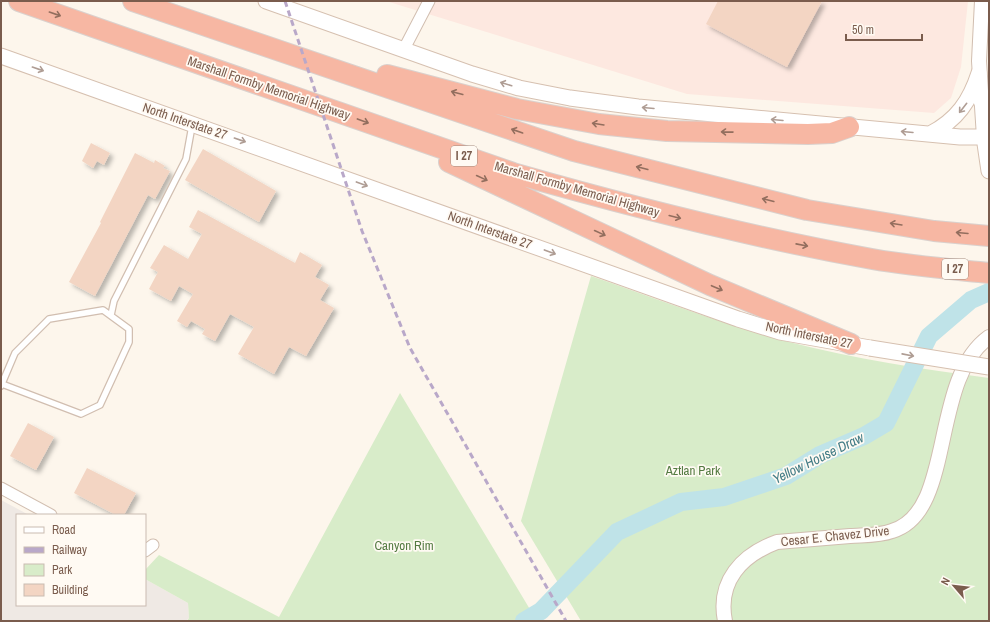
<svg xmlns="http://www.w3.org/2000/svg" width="990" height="622" font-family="'Archivo Narrow',sans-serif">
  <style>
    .commercial { fill: #fde8e0 }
    .industrial { fill: #efe9e4 }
    .green { fill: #d8ecc9 }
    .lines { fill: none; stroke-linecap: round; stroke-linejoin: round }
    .river { stroke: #bfe3e8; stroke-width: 18 }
    .building { fill: #f3d5c3; filter: url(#shadow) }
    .service-casing { stroke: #d1beb0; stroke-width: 8 }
    .minor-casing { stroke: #d1beb0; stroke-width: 13 }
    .tertiary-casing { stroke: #d1beb0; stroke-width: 16 }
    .secondary-casing { stroke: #d6c0b0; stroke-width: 17 }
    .motorway-casing { stroke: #dad1cd; stroke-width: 22 }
    .service { stroke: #fff; stroke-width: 5.5 }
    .minor { stroke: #fff; stroke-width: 11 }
    .tertiary { stroke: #fff; stroke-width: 14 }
    .secondary { stroke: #fff; stroke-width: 15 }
    .motorway { stroke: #f7b7a3; stroke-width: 20 }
    .rail { stroke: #b9a8c9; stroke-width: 3; stroke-dasharray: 6 4; stroke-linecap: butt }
    .secondary-bridge-casing { stroke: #d6c0b0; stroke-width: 17; stroke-linecap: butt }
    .secondary-bridge { stroke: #fff; stroke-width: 15 }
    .oneway { stroke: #936e5e }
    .oneway2 { stroke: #af9d94 }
    .labels { text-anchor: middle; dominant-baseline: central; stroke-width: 3.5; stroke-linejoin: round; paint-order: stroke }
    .shield { fill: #fffaf3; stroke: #a28b7f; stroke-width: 1 }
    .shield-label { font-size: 12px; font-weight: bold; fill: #7a5c4d }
    .street-label { font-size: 13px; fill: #7a5c4d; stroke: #fffaf3 }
    .park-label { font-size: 13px; fill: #537a41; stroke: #fffaf3 }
    .water-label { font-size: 14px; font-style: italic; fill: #437c86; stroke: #fffaf3 }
  </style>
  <defs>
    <filter id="shadow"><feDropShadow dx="3.5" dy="3.5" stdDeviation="2" flood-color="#0004"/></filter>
  </defs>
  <rect width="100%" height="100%" fill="#fdf6ec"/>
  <path class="commercial" d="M386,1H968L961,67L951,98L934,113L687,94Z"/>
  <path class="industrial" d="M1,500L29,515H17V605H145V579L188,603L189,618L186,621H1Z"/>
  <path class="green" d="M591,276C657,299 722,324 789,342C855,359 922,369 989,378V621H581L521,521Z
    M400,393L537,621H187L189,618L188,603L145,579V570L159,555L279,617Z"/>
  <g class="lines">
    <path class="river" d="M524,621L541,611L617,532L681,502L724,497L786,476L820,455L864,436L886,423L929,336L971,300L989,292"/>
  </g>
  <path class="building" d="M718,1H822L787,67L706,24Z
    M91,143L110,153L104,165L97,161L93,168L82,161Z
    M203,149L276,191L259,222L185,180Z
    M135,153L154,163L155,160L165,166L163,168L170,171L155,199L148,195L95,296L69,282L101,223L100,222Z
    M198,210L295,263L300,252L322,265L315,277L329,285L320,300L334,308L306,356L289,347L274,374L238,354L254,327L230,314L215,341L202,334L205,329L191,321L187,327L177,321L193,294L179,286L171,301L149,289L158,272L150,268L164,245L188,259L202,234L189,227Z
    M28,423L54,437L36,470L10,456Z
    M87,468L136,493L124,515H116L74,493Z"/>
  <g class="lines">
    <defs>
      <path id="service" d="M111,315L114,301L186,159L192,126
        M1,386L15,353L49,319L103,310L129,329V342L100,405L81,414L2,384"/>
      <path id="minor" d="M404,49L429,1
        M1,488L51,515
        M145,551L153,545"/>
      <path id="tertiary" d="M982,1L979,61L984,137
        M725,621C717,581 742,555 777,542C801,540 825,538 850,536C863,535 879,536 892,531C956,512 929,380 989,337"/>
      <path id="secondary" d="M266,1L472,74L519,88L570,98L638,107L960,137H989
        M1,56L738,319L780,332L870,348
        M981,101L989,112
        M930,134C957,120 970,101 979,73
        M984,137L989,171"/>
      <path id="motorway" d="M19,1L513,173C632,207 751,237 872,259C911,266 950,269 989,273
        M133,1L574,151L807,210L934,231L989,236
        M387,75L517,109L599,124L667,131L808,134L832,133L849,127
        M449,162L710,285L851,344"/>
    </defs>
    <use href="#service" class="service-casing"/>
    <use href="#minor" class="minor-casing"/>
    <use href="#tertiary" class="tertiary-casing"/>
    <use href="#secondary" class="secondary-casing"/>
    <use href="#motorway" class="motorway-casing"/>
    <use href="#service" class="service"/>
    <use href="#minor" class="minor"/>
    <use href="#tertiary" class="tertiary"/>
    <use href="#secondary" class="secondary"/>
    <use href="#motorway" class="motorway"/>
    <path class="rail" d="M285,1L362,231L410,348L566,621"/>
    <defs>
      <path id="secondary-bridge" d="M870,348L989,367"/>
    </defs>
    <use href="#secondary-bridge" class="secondary-bridge-casing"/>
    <use href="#secondary-bridge" class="secondary-bridge"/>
  </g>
  <defs><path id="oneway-shaft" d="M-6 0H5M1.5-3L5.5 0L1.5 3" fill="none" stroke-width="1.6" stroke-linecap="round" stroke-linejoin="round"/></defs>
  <g class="oneway">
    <use href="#oneway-shaft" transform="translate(55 14) rotate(19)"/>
    <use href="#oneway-shaft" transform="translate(457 93) rotate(-165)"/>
    <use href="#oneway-shaft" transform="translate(363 121) rotate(20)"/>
    <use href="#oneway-shaft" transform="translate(598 124) rotate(-171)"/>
    <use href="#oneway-shaft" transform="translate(517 131) rotate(-161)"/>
    <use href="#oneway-shaft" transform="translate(727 132) rotate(-179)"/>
    <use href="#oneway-shaft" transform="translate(642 168) rotate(-166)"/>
    <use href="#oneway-shaft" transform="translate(482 178) rotate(25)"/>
    <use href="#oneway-shaft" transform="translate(768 200) rotate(-166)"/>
    <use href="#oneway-shaft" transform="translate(675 217) rotate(14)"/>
    <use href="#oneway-shaft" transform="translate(896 224) rotate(-171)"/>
    <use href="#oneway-shaft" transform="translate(600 233) rotate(25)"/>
    <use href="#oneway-shaft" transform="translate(962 233) rotate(-175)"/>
    <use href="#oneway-shaft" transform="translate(802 245) rotate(11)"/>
    <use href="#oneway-shaft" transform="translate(717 288) rotate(23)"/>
  </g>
  <g class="oneway2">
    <use href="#oneway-shaft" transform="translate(38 69) rotate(19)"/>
    <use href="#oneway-shaft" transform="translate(506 84) rotate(-163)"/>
    <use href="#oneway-shaft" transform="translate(648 108) rotate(-175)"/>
    <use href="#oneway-shaft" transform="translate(963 108) rotate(128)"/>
    <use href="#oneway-shaft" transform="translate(777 120) rotate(-175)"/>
    <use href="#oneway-shaft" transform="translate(907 132) rotate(-175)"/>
    <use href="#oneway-shaft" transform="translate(240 140) rotate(19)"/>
    <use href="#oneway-shaft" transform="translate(362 184) rotate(20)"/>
    <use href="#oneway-shaft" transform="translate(550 252) rotate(20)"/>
    <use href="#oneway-shaft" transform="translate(908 355) rotate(11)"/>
  </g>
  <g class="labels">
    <g class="shield">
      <rect x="451" y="146" width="26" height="20" rx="3"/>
      <rect x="942" y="259" width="26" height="20" rx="3"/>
    </g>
    <g class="shield-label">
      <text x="464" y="156">I 27</text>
      <text x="955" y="269">I 27</text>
    </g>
    <g class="street-label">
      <text transform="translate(269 88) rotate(19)">Marshall Formby Memorial Highway</text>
      <text transform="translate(185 121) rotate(19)">North Interstate 27</text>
      <text transform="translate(577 189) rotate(16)">Marshall Formby Memorial Highway</text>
      <text transform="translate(490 230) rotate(20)">North Interstate 27</text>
      <text transform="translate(809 335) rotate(12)">North Interstate 27</text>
      <text transform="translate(835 536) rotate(-6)">Cesar E. Chavez Drive</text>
    </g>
    <g class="park-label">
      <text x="693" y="470">Aztlan Park</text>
      <text x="404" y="545">Canyon Rim</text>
    </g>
    <g class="water-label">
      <text transform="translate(818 458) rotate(-26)">Yellow House Draw</text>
    </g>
  </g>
  <rect width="990" height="622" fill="none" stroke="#7a5c4d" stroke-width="4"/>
  <rect x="16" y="514" width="130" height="92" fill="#fffaf3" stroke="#cabbb1"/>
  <rect x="24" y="527" width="20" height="6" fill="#ffffff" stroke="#cabbb1"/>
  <text x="52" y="534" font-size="12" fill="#7a5c4d">Road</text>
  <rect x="24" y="547" width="20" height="6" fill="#b9a8c9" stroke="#cabbb1"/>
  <text x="52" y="554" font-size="12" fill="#7a5c4d">Railway</text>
  <rect x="24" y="564" width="20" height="12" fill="#d8ecc9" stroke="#cabbb1"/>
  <text x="52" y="574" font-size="12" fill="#7a5c4d">Park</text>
  <rect x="24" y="584" width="20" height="12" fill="#f3d5c3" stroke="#cabbb1"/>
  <text x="52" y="594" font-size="12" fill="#7a5c4d">Building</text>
  <g transform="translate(954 586) rotate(298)" stroke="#fffaf3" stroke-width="3" paint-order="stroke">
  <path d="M0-3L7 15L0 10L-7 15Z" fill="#7a5c4d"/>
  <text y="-6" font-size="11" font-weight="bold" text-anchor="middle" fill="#7a5c4d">N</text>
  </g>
  <path d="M846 34v6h76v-6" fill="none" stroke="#7a5c4d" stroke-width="2"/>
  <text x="852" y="34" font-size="12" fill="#7a5c4d" stroke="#fffaf3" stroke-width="3" paint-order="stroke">50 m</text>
</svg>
